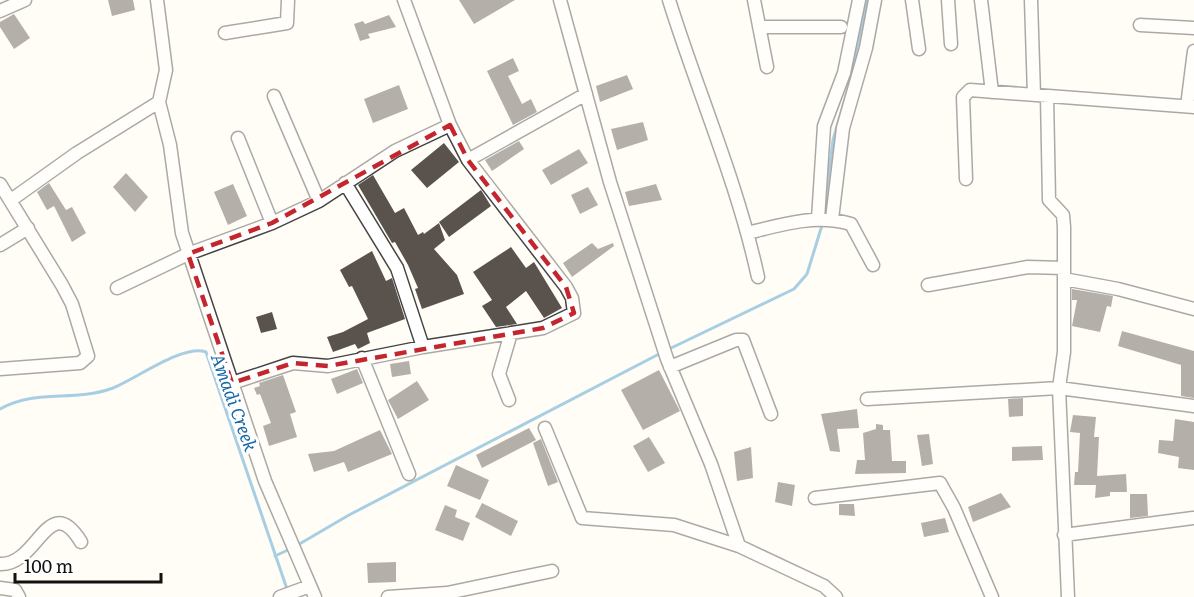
<svg xmlns="http://www.w3.org/2000/svg" width="1194" height="597" font-family="Literata,serif">
  <style>
    .lines { fill: none; stroke-linecap: round; stroke-linejoin: round }
    .stream { stroke: #3f96cf; stroke-width: 3 }
    .building { fill: #5a524d }
    .minor-casing { stroke: #444; stroke-width: 15 }
    .minor { stroke: #fff; stroke-width: 12 }
    .marked { fill: none; stroke: #c4262e; stroke-width: 4.5; stroke-dasharray: 12 8; stroke-linejoin: round }
    .labels { text-anchor: middle; dominant-baseline: central; stroke-width: 6; stroke-linejoin: round; paint-order: stroke }
    .water-label { font-size: 18px; font-style: italic; fill: #1768a6; stroke: #fff }
  </style>
  <rect width="100%" height="100%" fill="#fffdf5"/>
  <g class="lines">
    <path class="stream" d="M824,213L833,140L849,85L867,0
      M667,350L794,289L807,274L823,222
      M0,409C38,388 72,403 113,388C136,379 183,344 206,352L288,592
      M296,546L349,515L661,353
      M275,556L290,549"/>
  </g>
  <path class="building" d="M108,0H133L135,10L112,16Z
    M459,0H515L474,24Z
    M14,14L30,38L14,49L0,27V22Z
    M389,15L396,27L368,34L370,38L360,41L354,24L363,21L365,24Z
    M513,58L519,71L508,76L522,104L531,99L537,112L513,125L487,71Z
    M627,75L633,89L600,102L596,86Z
    M399,85L408,109L373,123L364,99Z
    M643,122L648,140L617,150L611,129Z
    M519,141L524,149L492,171L485,160Z
    M444,143L459,162L427,188L411,170Z
    M579,149L588,163L551,185L542,170Z
    M126,173L148,197L135,212L113,187Z
    M373,175L395,213L404,208L418,235L423,232L424,234L439,223L445,240L434,249L457,275L464,294L422,309L415,289L418,288L408,265L395,242L392,243L358,185Z
    M49,183L66,210L72,207L86,233L72,242L54,206L47,210L37,192Z
    M233,184L247,216L228,225L214,192Z
    M656,184L662,200L629,206L625,192Z
    M588,187L598,205L580,214L571,195Z
    M481,190L491,206L449,237L439,222Z
    M592,243L598,249L613,243L614,246L572,277L563,263Z
    M511,247L526,268L534,262L562,308L544,318L526,291L506,307L517,324L496,327L482,306L492,300L473,272Z
    M372,251L386,281L392,278L405,319L367,333L370,343L358,349L355,344L333,352L327,337L343,332L368,319L352,286L349,287L340,270Z
    M1072,289L1113,296L1111,307L1107,306L1100,332L1072,326L1077,300H1072Z
    M272,312L277,329L261,333L256,317Z
    M1122,331L1194,351V398L1181,396V365L1118,346Z
    M409,361L411,374L392,377L390,364Z
    M357,369L363,383L337,394L331,379Z
    M659,370L680,411L643,430L621,390Z
    M283,375L296,412L290,414L297,437L269,446L263,426L271,423L260,394L257,395L254,388L260,386L259,383Z
    M417,381L429,400L398,419L388,400Z
    M1023,398V416L1009,417L1008,399Z
    M857,409L859,428L837,429L840,452L830,451L821,414Z
    M1073,415L1096,417L1094,437H1099L1097,476L1126,474L1127,492H1110V496L1095,498L1096,485H1074L1075,472H1078L1080,433L1070,432Z
    M1175,419L1194,422V470L1178,468L1179,457L1158,453L1159,440L1173,441Z
    M876,424L883,425V430H890L892,461H906V473L855,474L857,460H865L863,433L876,429Z
    M529,428L536,440L482,468L476,455Z
    M380,430L392,454L348,472L344,462L314,472L308,454L334,451Z
    M929,434L933,464L922,466L917,435Z
    M649,437L665,463L648,472L633,446Z
    M541,439L558,482L548,486L533,443Z
    M1042,446L1043,460L1012,461V447Z
    M751,447L753,478L737,481L734,452Z
    M456,465L489,480L480,500L447,486Z
    M778,482L795,485L792,506L775,502Z
    M1001,493L1011,507L973,522L968,507Z
    M1130,494H1147L1148,516L1130,518Z
    M482,503L518,521L511,536L475,517Z
    M839,504H854L855,516L839,515Z
    M445,505L457,510L455,517L470,523L463,541L435,530Z
    M945,518L949,532L924,537L921,523Z
    M396,562V582L368,583L367,563Z"/>
  <g class="lines">
    <defs>
      <path id="minor" d="M157,0L166,70L159,102L170,145L182,233L265,481L315,597
        M560,0L610,182L667,359L711,464L739,546
        M669,0C698,93 737,181 758,277
        M754,0L767,67
        M912,0L919,49
        M948,0L951,44
        M981,0L992,92
        M1031,0L1034,95
        M0,11L25,0
        M1140,25L1194,28
        M759,27H841
        M225,33L287,23L288,0
        M274,96L319,201
        M1047,96L1049,200L1063,215L1064,227V352L1059,388L1068,597
        M1187,106L1194,51
        M238,138L272,223
        M468,160L586,94
        M966,179L963,97L970,90L1194,107
        M345,183L397,268L423,347
        M0,184L62,285L72,304L88,356L80,363L0,369
        M11,200L77,153L159,102
        M818,219L824,126L844,73L859,0
        M832,219L843,128L866,48L875,0
        M748,233C783,224 816,214 851,224L873,265
        M0,245L28,228
        M1064,279L1118,289L1194,309
        M928,285L1028,267L1064,268
        M117,288L188,254L272,223L319,201L395,151L450,125
        M362,358L409,474
        M670,367L736,340H743L771,414
        M232,383L293,363L328,366L423,347L543,328L574,313L572,298L566,287L468,160L450,125L404,0
        M867,399L1059,388L1194,406
        M509,400L499,374L511,333
        M545,428L582,518L674,525L739,546L824,586L836,597
        M815,498L940,483L954,508L992,597
        M1064,535L1193,518
        M0,564C38,566 48,489 81,542
        M0,588L15,590L19,597
        M280,597L310,586
        M388,597L447,593L552,571"/>
    </defs>
    <use href="#minor" class="minor-casing"/>
    <use href="#minor" class="minor"/>
  </g>
  <path d="M0 0H1194V597H0ZM450,125L468,160L566,287L574,313L543,328L328,366L293,363L232,383L188,254L272,223Z" fill="#fffdf5" fill-opacity=".55" fill-rule="evenodd"/>
  <path class="marked" d="M450,125L468,160L566,287L574,313L543,328L328,366L293,363L232,383L188,254L272,223Z"/>
  <g class="labels">
    <g class="water-label">
      <text transform="translate(235 402) rotate(70)">Amadi Creek</text>
    </g>
  </g>
  <path d="M15 573v9h146v-9" fill="none" stroke="#111111" stroke-width="3"/>
  <text x="24" y="573" font-size="18" fill="#111111" stroke="#ffffff" stroke-width="4.5" paint-order="stroke">100 m</text>
</svg>
